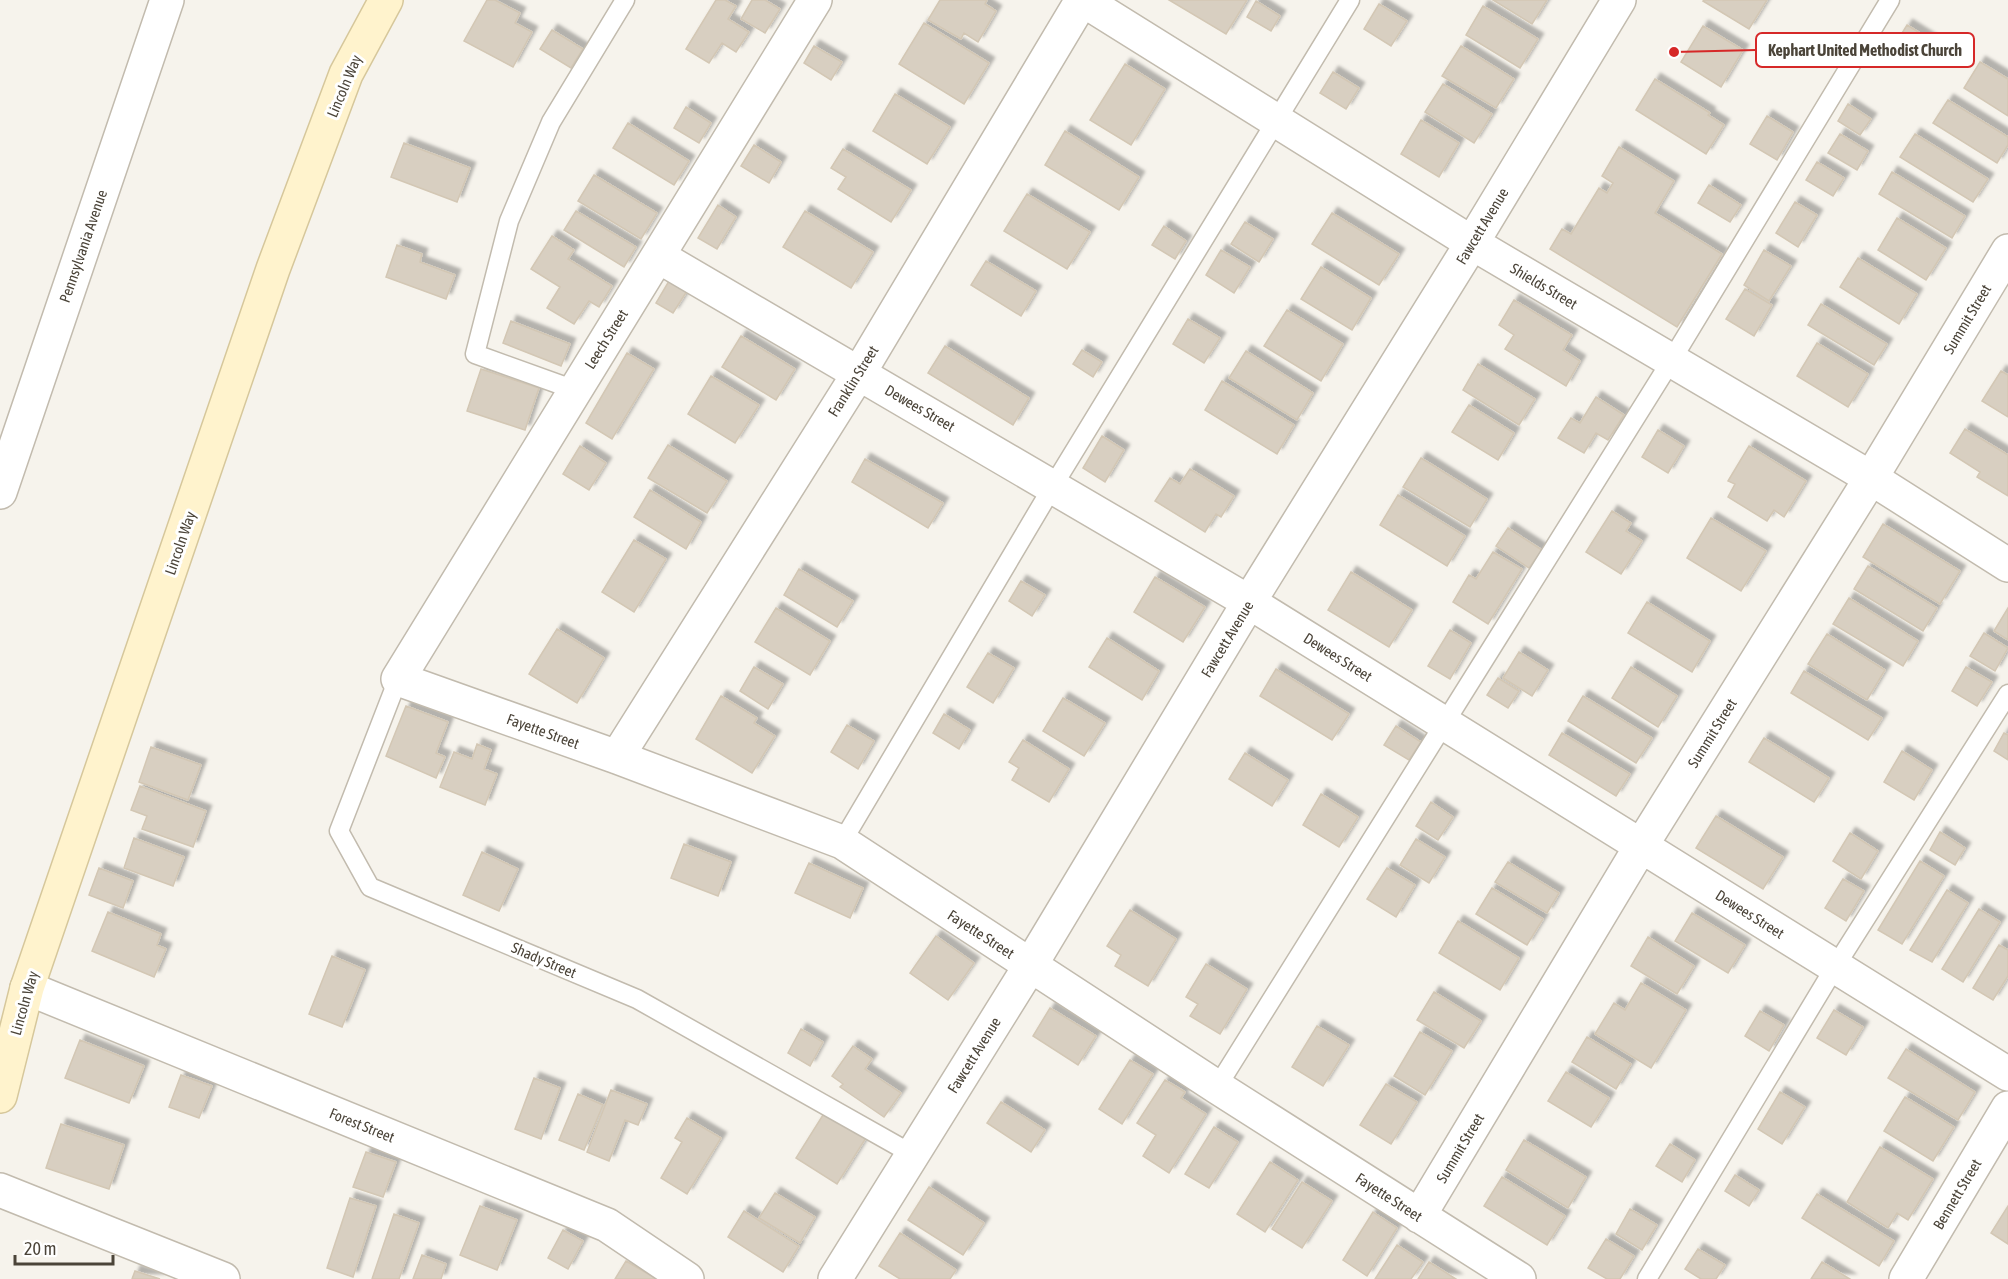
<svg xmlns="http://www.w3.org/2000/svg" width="2008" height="1279" font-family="'Asap Condensed',sans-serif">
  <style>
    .building { fill: #d8cfc1; stroke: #d3c7b4; stroke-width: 1.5; filter: url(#shadow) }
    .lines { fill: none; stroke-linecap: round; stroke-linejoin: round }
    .service-casing { stroke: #c2bbae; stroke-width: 21 }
    .minor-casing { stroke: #c2bbae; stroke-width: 36 }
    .secondary-casing { stroke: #d6c79b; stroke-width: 36 }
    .service { stroke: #fff; stroke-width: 18 }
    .minor { stroke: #fff; stroke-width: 33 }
    .secondary { stroke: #fff3cd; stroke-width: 33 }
    .labels { text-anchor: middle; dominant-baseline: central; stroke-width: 6; stroke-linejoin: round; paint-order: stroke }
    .street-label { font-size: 15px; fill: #4b4439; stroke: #fff }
    .leader { fill: none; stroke: #d62828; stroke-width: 2 }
    .callout-dot { fill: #d62828; stroke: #fff; stroke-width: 2 }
    .callout { fill: #fff; stroke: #d62828; stroke-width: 2 }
    .callout-label { font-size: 16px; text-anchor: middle; font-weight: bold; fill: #4b4439 }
  </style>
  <defs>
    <filter id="shadow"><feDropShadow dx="5.5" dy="-5.5" stdDeviation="1.5" flood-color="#0004"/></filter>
  </defs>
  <rect width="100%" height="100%" fill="#f6f3ec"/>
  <path class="building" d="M487,0H495L520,13L515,23L532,32L513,67L464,41Z
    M716,0H725L736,6L728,19L749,32L736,52L722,43L709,63L686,49Z
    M752,0H765L780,9L765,33L741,19Z
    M940,0H987L985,4L996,11L978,42L964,33L961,39L928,20Z
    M1169,0H1247L1226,34Z
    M1493,0H1547L1532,24Z
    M1704,0H1767L1749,29L1703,1Z
    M1256,1L1280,16L1271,31L1247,17Z
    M1379,4L1407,21L1391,46L1364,29Z
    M1483,6L1538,39L1520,68L1466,35Z
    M924,23L989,63L964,104L899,64Z
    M1907,25L1936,43L1923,64L1894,46Z
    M1703,26L1743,50L1721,87L1681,62Z
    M552,30L583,49L571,68L540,49Z
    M814,46L842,62L831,80L804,63Z
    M1461,46L1514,79L1496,108L1442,76Z
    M1980,62L2008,79V116L1964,88Z
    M1125,64L1165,89L1131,145L1090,120Z
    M1333,72L1359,88L1346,109L1320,93Z
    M1655,79L1710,113L1708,115L1724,125L1706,154L1636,110Z
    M1443,84L1492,114L1474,143L1425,112Z
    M895,94L950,127L927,164L873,131Z
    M1948,100L2008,137V145L1997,163L1933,123Z
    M1848,104L1871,119L1860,135L1838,121Z
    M686,107L711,123L699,143L674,128Z
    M1767,116L1793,132L1777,160L1750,144Z
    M1421,120L1459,143L1439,177L1401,154Z
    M628,123L689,161L674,185L613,148Z
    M1065,131L1139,177L1119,210L1045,165Z
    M1840,134L1868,151L1857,170L1828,153Z
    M1915,134L1988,179L1973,202L1900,157Z
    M404,143L470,168L457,202L391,177Z
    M754,145L781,162L769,183L741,166Z
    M1619,147L1674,181L1655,213L1722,254L1677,327L1550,249L1562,229L1571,234L1599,188L1607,193L1613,183L1602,176Z
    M843,149L911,190L891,222L838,189L846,177L831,168Z
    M1817,162L1844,178L1833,196L1806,180Z
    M1892,172L1965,216L1952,238L1879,194Z
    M594,175L657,213L641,239L578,201Z
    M1709,185L1741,205L1730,222L1698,203Z
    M1027,194L1090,232L1067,269L1004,231Z
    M1795,202L1817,215L1798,247L1776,233Z
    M718,205L736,217L717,249L698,238Z
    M576,211L636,247L624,267L564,230Z
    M805,211L873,252L851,288L783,247Z
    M1332,213L1399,254L1379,285L1312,244Z
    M1897,218L1946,248L1926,280L1878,250Z
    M1245,222L1273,239L1259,262L1231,244Z
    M1164,226L1186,241L1175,259L1152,245Z
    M552,236L574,250L568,259L612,286L599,307L589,301L574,324L547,308L560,287L531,269Z
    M397,245L422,254L420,262L455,275L446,299L386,277Z
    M1221,250L1250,267L1234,293L1206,275Z
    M1764,250L1791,266L1769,301L1744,285Z
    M1858,258L1917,294L1899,324L1840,287Z
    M986,261L1036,291L1021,316L971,285Z
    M1321,267L1371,298L1352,330L1301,299Z
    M669,281L687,291L673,313L656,303Z
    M1745,289L1772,305L1754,336L1726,319Z
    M1514,300L1572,335L1563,350L1580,361L1566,386L1505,349L1514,335L1499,325Z
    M1821,304L1887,344L1874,365L1808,325Z
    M1287,310L1343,344L1321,381L1264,346Z
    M1188,319L1220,338L1204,363L1173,344Z
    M511,321L570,344L561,366L503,343Z
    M741,336L795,369L776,400L722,367Z
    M1817,343L1868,374L1848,407L1797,376Z
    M945,346L1029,398L1013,425L928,373Z
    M1082,350L1102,362L1093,377L1073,364Z
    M1246,351L1313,393L1297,420L1229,378Z
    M627,353L654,369L612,439L586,423Z
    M1478,364L1535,399L1519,425L1463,390Z
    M481,369L539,388L525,430L467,411Z
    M2001,371L2008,375V417L1982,401Z
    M711,376L759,405L735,443L688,414Z
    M1222,381L1294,425L1277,454L1205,410Z
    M1596,397L1624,415L1608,440L1596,433L1584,453L1558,438L1571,418L1580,423Z
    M1469,405L1514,433L1498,460L1452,432Z
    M1965,429L2008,455V496L1977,477L1980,472L1950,453Z
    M1658,430L1684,446L1668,473L1642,457Z
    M1102,436L1124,450L1105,482L1083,468Z
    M668,445L727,481L707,513L648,478Z
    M580,446L606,463L589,490L563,474Z
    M1749,446L1806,481L1784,517L1774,510L1767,521L1728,497L1735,484L1728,481Z
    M1421,458L1487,499L1470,527L1403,487Z
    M865,459L943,503L928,528L852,482Z
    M1190,469L1234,496L1221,517L1216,514L1205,532L1155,501L1170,478L1180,484Z
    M650,490L701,522L686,549L634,517Z
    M1398,495L1465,536L1447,566L1380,525Z
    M1612,511L1631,523L1626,531L1642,541L1621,574L1586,552Z
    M1711,518L1766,551L1741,591L1687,558Z
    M1883,524L1960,571L1940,604L1863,557Z
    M1508,528L1542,550L1529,568L1496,546Z
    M634,540L666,559L634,612L602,592Z
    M1493,552L1522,569L1488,624L1453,602L1469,575L1476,579Z
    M1868,566L1937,608L1923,631L1854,589Z
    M799,569L853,601L837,627L784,595Z
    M1351,572L1412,610L1389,647L1328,610Z
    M1155,577L1205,607L1183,642L1134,612Z
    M1021,581L1045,595L1032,616L1009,601Z
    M1849,598L1918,641L1903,666L1833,624Z
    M1647,602L1710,641L1692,672L1628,633Z
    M776,608L830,641L810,675L755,642Z
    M2008,608V640L1994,631Z
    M557,629L604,658L577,703L529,674Z
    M1450,630L1471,643L1450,679L1428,666Z
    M1984,633L2008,648L1995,671L1970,656Z
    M1827,634L1885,670L1867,700L1808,664Z
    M1107,638L1159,671L1142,700L1089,667Z
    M1519,652L1548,670L1532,696L1503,678Z
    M988,653L1014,668L993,703L967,687Z
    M754,667L783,684L768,709L740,691Z
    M1631,667L1677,696L1658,727L1612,698Z
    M1966,667L1992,682L1977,706L1952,691Z
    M1276,669L1349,714L1332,740L1260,696Z
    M1804,671L1882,718L1868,740L1791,693Z
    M1498,678L1519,691L1508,708L1487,695Z
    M721,696L757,718L754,723L775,736L752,773L696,739Z
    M1583,696L1652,738L1636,763L1568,721Z
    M1063,698L1105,723L1084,756L1043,731Z
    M406,706L448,722L436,753L445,757L436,778L386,756Z
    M944,714L970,730L959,749L933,733Z
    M847,725L874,741L858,769L831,752Z
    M1396,726L1421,742L1409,760L1384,745Z
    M1562,733L1630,774L1616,796L1549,755Z
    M2004,733L2008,735V760L1994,751Z
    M1764,738L1829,778L1814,802L1749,762Z
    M1023,740L1069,769L1049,802L1012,780L1019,768L1009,762Z
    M477,744L491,750L484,769L497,774L485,805L440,787L454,752L472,759Z
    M151,747L201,765L188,800L139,782Z
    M1902,751L1932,770L1914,800L1884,782Z
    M1245,753L1288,780L1272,806L1229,779Z
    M140,786L206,811L193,847L142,829L147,816L131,810Z
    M1321,794L1358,817L1339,847L1303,825Z
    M1431,802L1453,817L1438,840L1416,826Z
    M1716,816L1783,857L1763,889L1696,848Z
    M1940,832L1965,848L1955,865L1930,850Z
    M1850,833L1878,851L1861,879L1833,861Z
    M134,838L184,857L173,886L124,868Z
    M1416,839L1445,857L1429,883L1400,865Z
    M684,844L731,862L718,896L671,878Z
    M482,852L518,869L499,911L463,895Z
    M1920,861L1944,876L1902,944L1878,930Z
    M1508,862L1559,893L1547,913L1495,882Z
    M809,863L863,888L850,918L795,893Z
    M99,868L133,881L123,908L89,895Z
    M1387,868L1415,885L1396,917L1367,899Z
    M1843,879L1864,891L1846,921L1825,908Z
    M1492,888L1543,919L1527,945L1476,914Z
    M1947,890L1968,903L1932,962L1910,950Z
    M1979,909L2000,922L1963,982L1942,969Z
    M1130,910L1176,939L1148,986L1115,966L1121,955L1107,946Z
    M108,912L161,934L157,945L166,949L154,977L92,951Z
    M1692,913L1745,945L1728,973L1675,941Z
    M1458,921L1519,958L1500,990L1439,953Z
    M936,936L974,963L948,1000L910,973Z
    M1648,937L1694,966L1677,994L1631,966Z
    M1999,945L2008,950V976L1993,1000L1973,988Z
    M332,956L365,970L342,1027L309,1014Z
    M1206,964L1247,989L1220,1034L1190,1016L1198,1004L1186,997Z
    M1641,983L1686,1010L1651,1068L1595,1034L1614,1003L1625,1010Z
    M1434,992L1481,1021L1464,1048L1417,1020Z
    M1050,1008L1096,1036L1078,1065L1033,1036Z
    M1834,1010L1863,1027L1846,1055L1817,1038Z
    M1760,1011L1784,1025L1769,1051L1745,1036Z
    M1317,1026L1349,1045L1323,1086L1292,1067Z
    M801,1029L823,1042L810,1066L788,1053Z
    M1420,1032L1452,1051L1425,1095L1394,1076Z
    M1587,1037L1631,1064L1616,1089L1572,1062Z
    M80,1040L144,1066L129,1103L65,1078Z
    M853,1046L872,1059L865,1069L901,1093L884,1117L840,1087L843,1084L832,1076Z
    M1906,1049L1975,1092L1958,1120L1888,1078Z
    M1130,1060L1153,1074L1122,1124L1099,1109Z
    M1566,1072L1609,1098L1591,1127L1548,1101Z
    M181,1075L212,1086L199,1118L169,1107Z
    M534,1078L560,1088L541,1139L515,1129Z
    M1165,1080L1185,1092L1181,1098L1206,1114L1169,1173L1143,1156L1156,1135L1137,1123Z
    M1386,1084L1417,1102L1391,1144L1360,1125Z
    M611,1090L647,1104L638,1125L625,1120L609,1161L587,1152Z
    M1780,1092L1805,1107L1782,1144L1758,1129Z
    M578,1094L603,1105L584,1150L559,1140Z
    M1905,1097L1954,1127L1933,1161L1884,1131Z
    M1001,1102L1045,1130L1031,1152L987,1123Z
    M828,1107L869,1133L837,1184L796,1158Z
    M687,1118L721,1138L687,1194L661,1178L682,1142L675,1138Z
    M61,1124L124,1145L109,1189L46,1168Z
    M1214,1127L1238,1142L1209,1188L1185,1174Z
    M1524,1140L1586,1177L1568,1208L1506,1170Z
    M1670,1144L1695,1160L1682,1182L1656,1166Z
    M1880,1147L1933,1179L1908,1220L1897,1213L1888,1228L1847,1202Z
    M366,1152L396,1162L383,1197L353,1187Z
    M1270,1162L1298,1180L1265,1232L1237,1214Z
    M1735,1175L1759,1190L1749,1206L1725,1191Z
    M1502,1177L1565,1216L1547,1245L1484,1206Z
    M1302,1182L1332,1201L1302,1248L1272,1229Z
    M929,1187L984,1223L963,1255L908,1220Z
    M775,1193L815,1217L800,1243L759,1218Z
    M1817,1194L1894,1241L1879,1266L1802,1218Z
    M350,1198L376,1206L353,1277L327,1268Z
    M480,1206L517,1220L497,1270L460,1255Z
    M2008,1206V1244L1991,1233Z
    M1630,1209L1657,1225L1642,1250L1616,1234Z
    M744,1211L799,1246L783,1272L728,1237Z
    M1373,1212L1397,1228L1367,1276L1343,1260Z
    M394,1214L419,1223L399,1279H372Z
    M563,1230L583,1241L568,1269L548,1258Z
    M900,1233L956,1270L950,1279H900L879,1266Z
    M1606,1239L1634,1256L1620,1279H1607L1588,1268Z
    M1397,1245L1423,1262L1411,1279H1375Z
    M1698,1249L1725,1265L1716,1279H1701L1685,1269Z
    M422,1255L446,1264L441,1279H413Z
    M626,1261L655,1278L654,1279H615Z
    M1429,1262L1456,1279H1418Z
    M1822,1262L1850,1279H1811Z
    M135,1271L160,1279H132Z"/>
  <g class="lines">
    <defs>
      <path id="service" d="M575,390L475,354L509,221L551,122L625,0
        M398,679L339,831L370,887L637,999L912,1154
        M842,842L1053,486L1350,0
        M1217,1087L1671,361L1890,0
        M1647,1279L1835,967L2008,694"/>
      <path id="minor" d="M815,0L398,679L617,757L842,842L1217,1087L1519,1279
        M1083,0L1472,243L1871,478L2008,565
        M658,256L1249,602L2008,1074
        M0,492L167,0
        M617,757L859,373L1082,0
        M27,988L607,1225L687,1279
        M0,1190L223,1279
        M1419,1216L1641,846L1871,478L2008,251
        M835,1279L1030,966L1249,602L1472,243L1619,0
        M1906,1279L2008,1108"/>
      <path id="secondary" d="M0,1096L27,988L273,269L346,74L386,0"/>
    </defs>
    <use href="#service" class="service-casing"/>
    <use href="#minor" class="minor-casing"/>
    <use href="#secondary" class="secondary-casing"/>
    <use href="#service" class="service"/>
    <use href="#minor" class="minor"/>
    <use href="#secondary" class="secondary"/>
  </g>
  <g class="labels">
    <g class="street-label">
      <text transform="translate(344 86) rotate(-67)">Lincoln Way</text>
      <text transform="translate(1482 226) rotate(-59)">Fawcett Avenue</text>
      <text transform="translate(83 246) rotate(-71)">Pennsylvania Avenue</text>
      <text transform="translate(1544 286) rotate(31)">Shields Street</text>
      <text transform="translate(1967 319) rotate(-59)">Summit Street</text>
      <text transform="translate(606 339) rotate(-58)">Leech Street</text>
      <text transform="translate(853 381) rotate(-58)">Franklin Street</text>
      <text transform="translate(920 408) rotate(30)">Dewees Street</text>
      <text transform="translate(180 543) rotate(-71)">Lincoln Way</text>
      <text transform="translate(1227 639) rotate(-59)">Fawcett Avenue</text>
      <text transform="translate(1338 657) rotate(32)">Dewees Street</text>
      <text transform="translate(543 731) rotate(20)">Fayette Street</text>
      <text transform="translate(1712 733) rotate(-58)">Summit Street</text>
      <text transform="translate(1750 914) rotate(32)">Dewees Street</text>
      <text transform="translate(981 934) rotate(33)">Fayette Street</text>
      <text transform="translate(544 960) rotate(23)">Shady Street</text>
      <text transform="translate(24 1003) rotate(-74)">Lincoln Way</text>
      <text transform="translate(974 1055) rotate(-58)">Fawcett Avenue</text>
      <text transform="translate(362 1125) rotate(22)">Forest Street</text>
      <text transform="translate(1460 1148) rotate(-59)">Summit Street</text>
      <text transform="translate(1957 1194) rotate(-59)">Bennett Street</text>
      <text transform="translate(1389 1197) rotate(33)">Fayette Street</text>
    </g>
  </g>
  <path class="leader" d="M1674 52L1756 50"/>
  <circle class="callout-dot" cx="1674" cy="52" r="6"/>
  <rect class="callout" x="1756" y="33" width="218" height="34" rx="6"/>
  <g class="callout-label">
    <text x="1865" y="56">Kephart United Methodist Church</text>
  </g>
  <path d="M15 1255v9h98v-9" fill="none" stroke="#4b4439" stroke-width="3"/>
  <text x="24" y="1255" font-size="18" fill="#4b4439" stroke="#ffffff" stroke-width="4.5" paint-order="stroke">20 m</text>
</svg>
